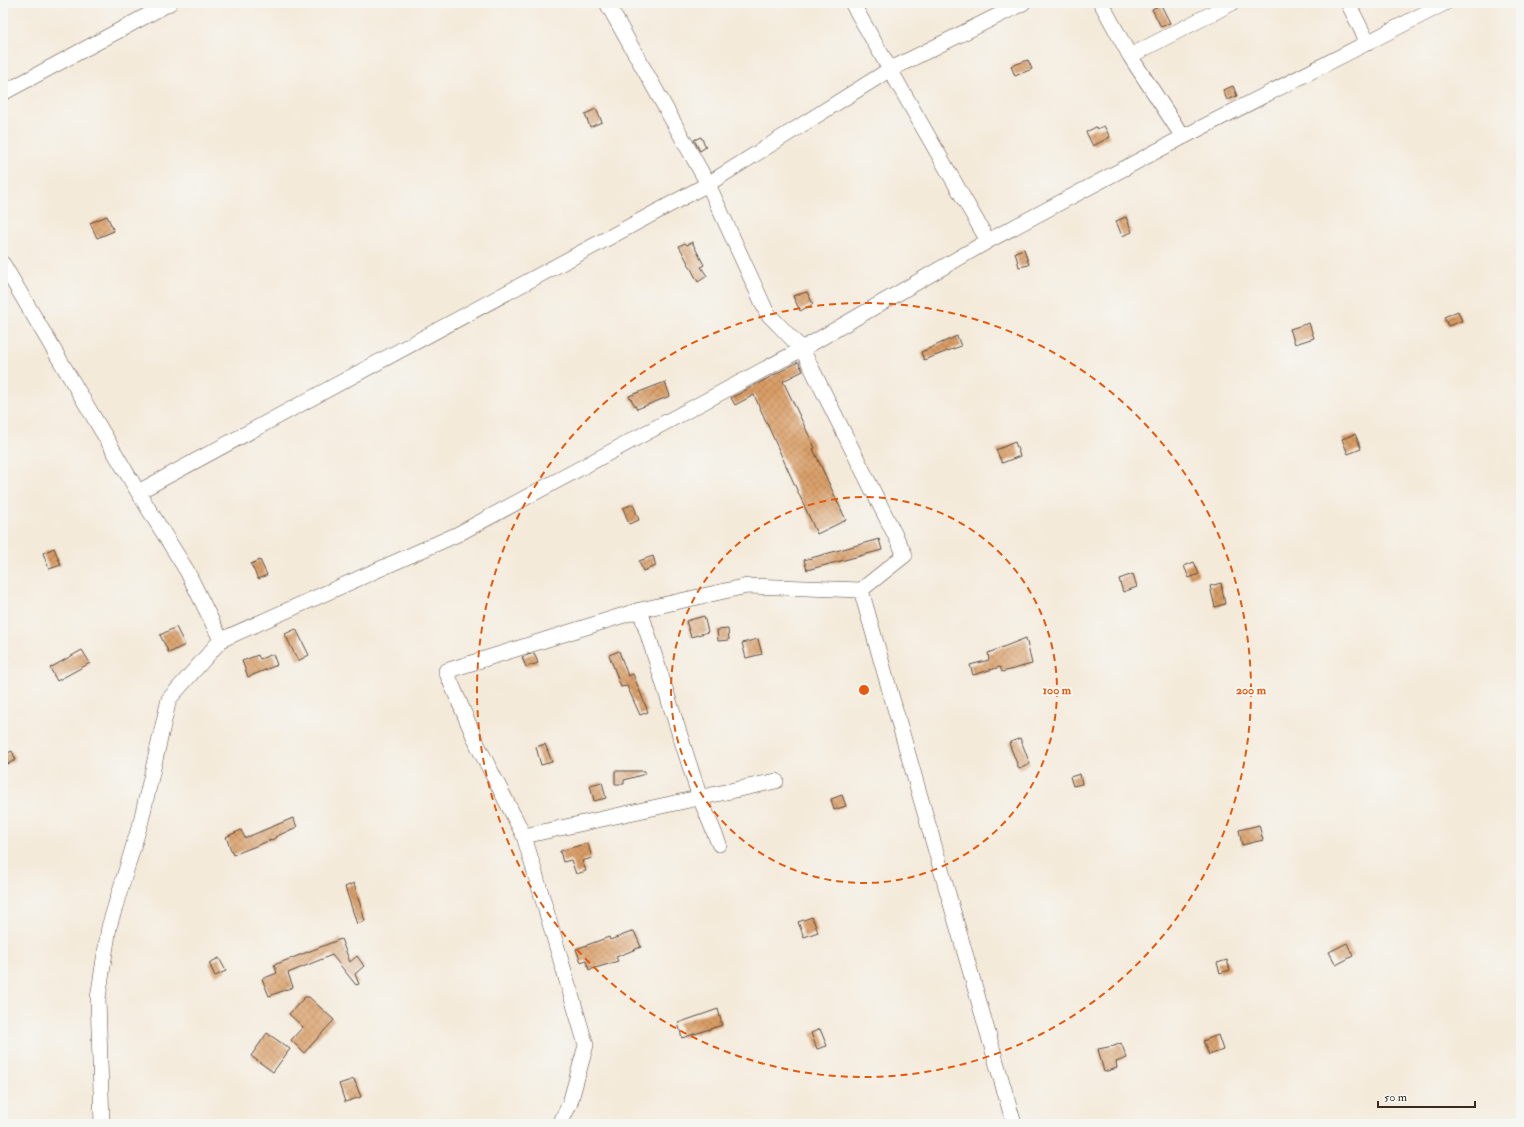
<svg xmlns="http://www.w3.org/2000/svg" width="1524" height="1127" font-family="'IM FELL Double Pica',serif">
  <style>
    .building { fill: url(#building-cross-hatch) }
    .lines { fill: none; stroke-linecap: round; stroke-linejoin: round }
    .minor-casing { stroke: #57473a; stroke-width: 16 }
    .minor { stroke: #fff; stroke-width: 15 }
    .ring { fill: none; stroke: #e8590c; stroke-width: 2; stroke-dasharray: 7 5 }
    .centre { fill: #e8590c; stroke: #f6f6f2; stroke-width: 2 }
    .ring-label { font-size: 12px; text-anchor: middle; font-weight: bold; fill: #e8590c; stroke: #f6f6f2; stroke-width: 4; stroke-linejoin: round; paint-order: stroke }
  </style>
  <defs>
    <pattern id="building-cross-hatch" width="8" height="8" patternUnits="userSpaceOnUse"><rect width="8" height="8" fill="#da9e66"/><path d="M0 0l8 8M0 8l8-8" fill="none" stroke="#b28153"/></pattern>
  </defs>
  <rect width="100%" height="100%" fill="#f6f6f2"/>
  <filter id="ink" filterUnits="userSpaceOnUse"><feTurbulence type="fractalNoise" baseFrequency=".025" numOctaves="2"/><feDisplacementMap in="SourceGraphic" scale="8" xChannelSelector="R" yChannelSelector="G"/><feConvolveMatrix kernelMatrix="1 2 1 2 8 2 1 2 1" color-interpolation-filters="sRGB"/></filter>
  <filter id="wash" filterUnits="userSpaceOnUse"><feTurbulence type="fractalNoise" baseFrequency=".012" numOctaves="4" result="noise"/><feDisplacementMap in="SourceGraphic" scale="16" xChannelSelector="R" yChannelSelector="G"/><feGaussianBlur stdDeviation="0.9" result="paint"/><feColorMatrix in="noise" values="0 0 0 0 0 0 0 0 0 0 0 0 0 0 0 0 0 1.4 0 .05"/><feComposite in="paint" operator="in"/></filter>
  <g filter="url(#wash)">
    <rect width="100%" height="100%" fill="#f4eada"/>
    <g id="blocks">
      <path class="building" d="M1161,5L1170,23L1161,27L1152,9Z
        M1028,60L1032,69L1015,76L1011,66Z
        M1233,86L1237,96L1227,100L1223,90Z
        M596,109L602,122L590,127L585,114Z
        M1104,126L1110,137L1093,146L1086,132L1096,127L1097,129Z
        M701,137L706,147L700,151L694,140Z
        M107,216L114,231L97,238L90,223Z
        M1126,217L1132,232L1122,236L1116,221Z
        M692,242L704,265L701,267L707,276L698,282L679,246L685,243L687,245Z
        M1024,249L1029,265L1019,267L1015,252Z
        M807,292L813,304L800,311L793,296Z
        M1458,311L1462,321L1448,326L1444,317Z
        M1309,323L1314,338L1295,344L1290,329Z
        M957,336L961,346L924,360L921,352Z
        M798,362L803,371L783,381L815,448L813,449L846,520L817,534L754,395L735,405L731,398Z
        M665,382L670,396L637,409L629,396Z
        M1355,434L1361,449L1348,454L1342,439Z
        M1015,442L1020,456L1002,463L996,450Z
        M633,504L639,520L629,524L623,508Z
        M879,539L882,550L807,570L804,560Z
        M54,548L61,565L49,569L43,553Z
        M653,556L656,566L643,571L639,561Z
        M260,560L267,575L258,579L251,564Z
        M1194,562L1199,574L1189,578L1184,566Z
        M1133,574L1137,587L1123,592L1119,579Z
        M1221,583L1225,604L1215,607L1210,586Z
        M704,616L708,632L691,637L686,621Z
        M176,627L185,645L169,653L160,635Z
        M296,629L309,655L298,661L285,634Z
        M728,629L729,640L718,641L717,630Z
        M1026,638L1032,664L1002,672L1000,667L973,675L970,665L989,660L988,653Z
        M758,639L762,654L746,658L742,643Z
        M82,650L90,663L57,681L50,668Z
        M619,651L628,676L633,674L648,712L640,715L627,686L621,687L609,655Z
        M534,653L538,663L526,667L522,657Z
        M273,654L277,665L248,677L242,661L258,655L260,659Z
        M1020,738L1030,764L1019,769L1009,743Z
        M545,744L552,762L541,765L536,747Z
        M12,751L16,760L3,766V755Z
        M615,771H645V774L624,780V784H615Z
        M1080,774L1082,784L1073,786L1070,777Z
        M602,782L606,798L594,801L590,785Z
        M842,795L846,806L834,810L831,799Z
        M293,818L297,827L275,837L276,838L233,855L226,837L241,830L245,838Z
        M1259,825L1263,840L1242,845L1239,830Z
        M588,843L592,858L582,861L586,871L576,874L571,860L563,862L560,851Z
        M354,883L365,921L357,924L345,887Z
        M812,917L818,932L804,937L798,922Z
        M634,931L641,947L616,957L618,961L589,970L586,960L581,962L576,949L609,937L610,940Z
        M341,939L350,962L357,956L364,966L355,974L359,984L356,985L332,955L288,973L293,987L269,996L262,979L277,973L274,965Z
        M1347,943L1353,956L1336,965L1329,952Z
        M219,958L226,971L215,976L209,963Z
        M1227,960L1230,970L1220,973L1217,963Z
        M305,997H309L334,1020L304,1053L291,1040L303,1027L289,1014Z
        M718,1009L722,1025L682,1038L678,1023Z
        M820,1029L827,1046L817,1049L811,1033Z
        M267,1033L290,1049L273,1072L251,1056Z
        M1218,1035L1223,1050L1209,1055L1203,1041Z
        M1121,1043L1127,1058L1116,1062L1117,1068L1104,1072L1098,1049L1114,1046Z
        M354,1079L361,1097L345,1102L339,1084Z"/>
    </g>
  </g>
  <g filter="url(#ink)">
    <use href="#blocks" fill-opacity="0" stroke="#57473a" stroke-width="1"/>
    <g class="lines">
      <defs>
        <path id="minor" d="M852,3L988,241
          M1101,3L1130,56L1183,137
          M1348,3L1368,43
          M1130,56L1232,3
          M3,93L170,3
          M3,264L138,492L187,571L221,640
          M138,492L708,184L889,70L1023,3
          M861,590L1014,1124
          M640,610L700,798L719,844
          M524,836L776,781
          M102,1124L98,998L109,927L141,821L169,699L221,640L458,534L802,349L988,241L1183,137L1445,3
          M560,1124L570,1103L586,1045L524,836L478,746L446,671L640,610L747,586L861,590L905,555L802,349L767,313L708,184L607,3"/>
      </defs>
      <use href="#minor" class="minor-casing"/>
      <use href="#minor" class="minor"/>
    </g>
  </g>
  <g class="ring">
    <circle cx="864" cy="690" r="193"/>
    <circle cx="864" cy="690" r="387"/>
  </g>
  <circle cx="864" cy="690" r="6" class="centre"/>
  <g class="ring-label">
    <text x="1057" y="694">100 m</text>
    <text x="1251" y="694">200 m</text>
  </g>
  <rect width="1524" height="1127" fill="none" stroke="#f6f6f2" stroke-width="16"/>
  <path d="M1378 1101v6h97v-6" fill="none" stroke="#3b2a1e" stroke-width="2"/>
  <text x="1384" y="1101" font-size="12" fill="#3b2a1e" stroke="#f6f6f2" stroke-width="3" paint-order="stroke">50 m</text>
</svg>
